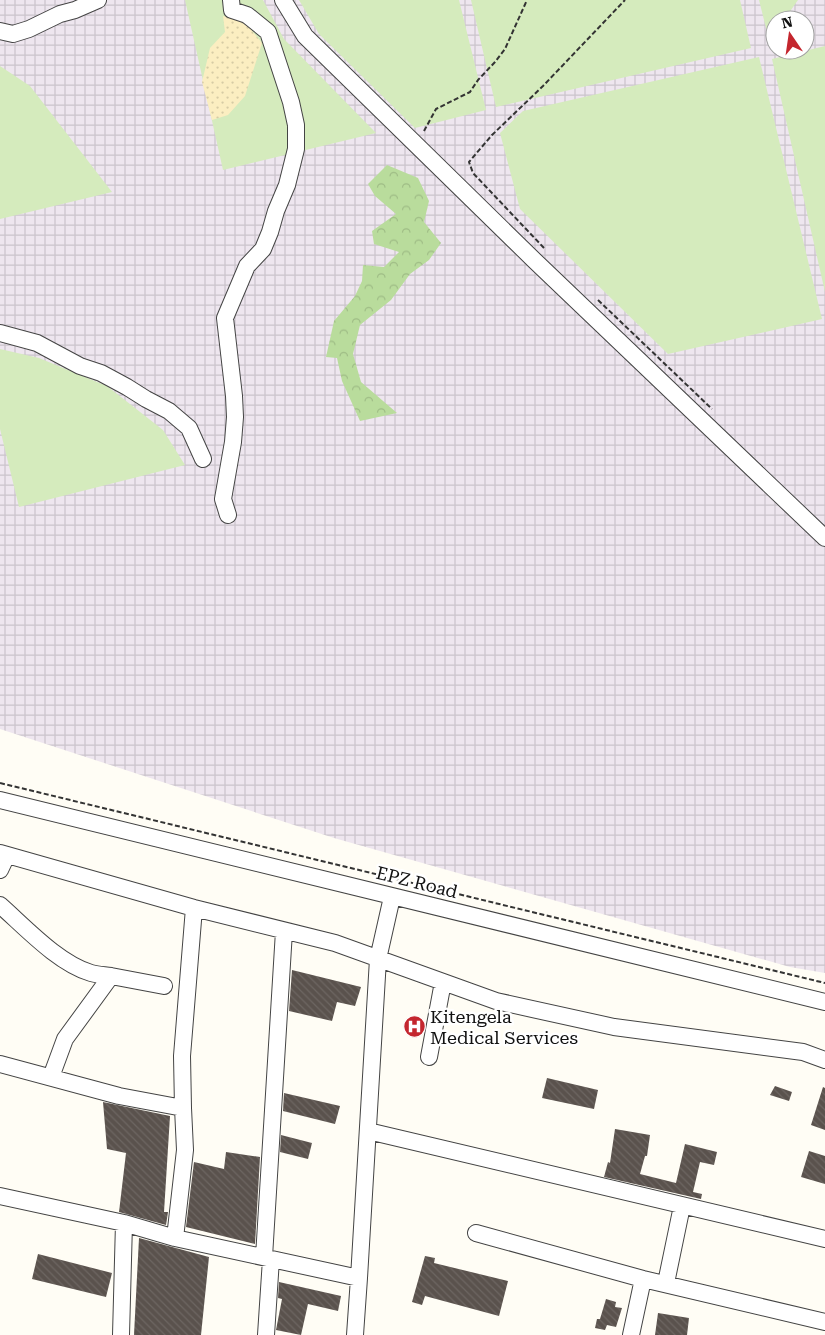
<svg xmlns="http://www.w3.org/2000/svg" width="825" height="1335" font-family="'Roboto Serif',serif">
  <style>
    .industrial { fill: url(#industrial-grid); fill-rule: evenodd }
    .grass { fill: #d5ebbd }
    .forest { fill: url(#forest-crowns) }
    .sand { fill: url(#sand-dots) }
    .building { fill: url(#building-back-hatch) }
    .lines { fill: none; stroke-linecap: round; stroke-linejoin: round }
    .minor-casing { stroke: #444; stroke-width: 18 }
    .path { stroke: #333; stroke-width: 2; stroke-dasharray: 5 2.5; stroke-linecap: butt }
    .minor { stroke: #fff; stroke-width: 16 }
    .labels { text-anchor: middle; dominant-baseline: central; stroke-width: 5; stroke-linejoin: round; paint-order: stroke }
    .street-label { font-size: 18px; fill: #111; stroke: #fff }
    .poi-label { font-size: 18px; fill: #111; stroke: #fff; text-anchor: start }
  </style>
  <defs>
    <pattern id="industrial-grid" width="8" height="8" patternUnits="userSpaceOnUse" patternTransform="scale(1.25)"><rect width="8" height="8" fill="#eee6ef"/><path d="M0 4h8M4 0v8" fill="none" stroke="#cbc4cc"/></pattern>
    <pattern id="forest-crowns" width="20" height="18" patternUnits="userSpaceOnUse" patternTransform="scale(1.25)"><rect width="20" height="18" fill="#b9dc9c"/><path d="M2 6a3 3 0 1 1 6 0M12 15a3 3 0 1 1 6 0" fill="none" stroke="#9ebc85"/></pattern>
    <pattern id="sand-dots" width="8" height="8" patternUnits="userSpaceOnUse" patternTransform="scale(1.25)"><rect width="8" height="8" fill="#fbeec1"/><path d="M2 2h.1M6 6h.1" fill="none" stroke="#d6cba5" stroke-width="1.8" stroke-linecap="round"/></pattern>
    <pattern id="building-back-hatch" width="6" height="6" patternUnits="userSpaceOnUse" patternTransform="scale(1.25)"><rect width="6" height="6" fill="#5a524d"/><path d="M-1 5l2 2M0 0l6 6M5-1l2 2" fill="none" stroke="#6d6662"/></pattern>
  </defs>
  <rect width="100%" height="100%" fill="#fffdf5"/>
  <path class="industrial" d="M0,0H825V973L790,967L334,838L0,729ZM775,20H805V50H775Z"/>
  <path class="grass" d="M185,0H263L284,39L376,133L223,170Z
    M299,0H459L486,110L415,128L319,34Z
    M471,0H740L751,48L496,107Z
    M759,0H798L784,20H775V32L769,40Z
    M825,46V292L772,59Z
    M759,57L822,319L668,354L520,209L500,133L523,111Z
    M0,66L30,86L112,192L0,219Z
    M0,349L39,358L107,386L163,430L185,465L19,507L0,429Z"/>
  <path class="forest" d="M387,165L418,178L429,201L424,222L441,243L429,260L410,274L391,300L360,325L353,354L361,382L397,413L360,421L342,381L337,358L326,357L334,321L355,296L362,281L363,265L384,267L399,252L374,244L372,231L396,214L375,196L368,184Z"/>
  <path class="sand" d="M223,16L244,21L262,43L245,96L228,115L212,120L202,82L210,48L225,32Z"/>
  <path class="building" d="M292,970L361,987L355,1006L337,1002L332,1021L289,1011Z
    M547,1078L598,1090L594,1109L542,1098Z
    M775,1086L792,1092L789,1101L770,1095Z
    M823,1087L825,1088V1130L811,1125Z
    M284,1093L340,1106L335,1124L283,1111Z
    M103,1102L170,1116L164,1212H168L166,1225L119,1212L126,1153L107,1149Z
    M615,1129L650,1135L647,1156H645L640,1174L676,1183L685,1144L717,1152L714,1165L700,1162L693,1192L702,1194L701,1199L604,1177L608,1162L610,1163Z
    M281,1135L312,1143L308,1159L280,1152Z
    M809,1151L825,1156V1184L801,1177Z
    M226,1152L260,1157L255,1244L186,1227L194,1162L224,1169Z
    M139,1238L209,1257L201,1335H134Z
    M38,1254L112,1273L106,1297L32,1279Z
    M425,1256L435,1258L434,1263L508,1281L499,1316L425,1296L422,1305L412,1302Z
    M279,1282L341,1296L338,1311L308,1304L301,1335L276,1330L282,1299L278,1298Z
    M606,1299L616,1302L615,1307L622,1308L616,1327L607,1325L605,1330L595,1328L597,1319H600Z
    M658,1313L689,1318L687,1335H655Z"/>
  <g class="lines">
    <defs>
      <path id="minor" d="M283,0L305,36L535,261L825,538
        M0,31L13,34L29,29L60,14L75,10L98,0
        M0,333L37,343L80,366L101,373L127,387L146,399L169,411L189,428L203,459
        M228,515L223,499L233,442L235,417L234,396L225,318L247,266L263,249L270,232L276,211L287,185L296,149V125L291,102L268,32L247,15L232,10L231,0
        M0,800L825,1002
        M0,853L194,908L335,943L496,1001L614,1027L803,1052L825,1060
        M0,870L7,855
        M0,905C26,928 58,963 91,973C98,975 104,975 111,976
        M429,1057L443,982
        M0,1064L119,1096L183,1108
        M51,1077L65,1039L111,976L164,986
        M368,1131L825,1239
        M0,1196L124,1223L175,1238L359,1278L355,1335
        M476,1233L643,1279L825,1322
        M175,1238L185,1150L183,1108L182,1056L194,908
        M264,1257L284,931
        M359,1278L378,959L392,897
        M666,1283L682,1206
        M121,1335L124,1223
        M266,1335L271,1259
        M631,1335L643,1279"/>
    </defs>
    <use href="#minor" class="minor-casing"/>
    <path class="path" d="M424,131L436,109L470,92L478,80L495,62L505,49L527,0
      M544,248L473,173L469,162L492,135L543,86L625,0
      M598,300L712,409
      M0,783L825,983"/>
    <use href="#minor" class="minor"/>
  </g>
  <defs>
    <symbol id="hospital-disc" viewBox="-11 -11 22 22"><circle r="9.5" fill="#c4262e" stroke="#fff"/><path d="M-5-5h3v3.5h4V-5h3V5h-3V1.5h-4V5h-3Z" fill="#fff"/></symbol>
  </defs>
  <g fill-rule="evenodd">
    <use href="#hospital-disc" x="402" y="1014" width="25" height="25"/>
  </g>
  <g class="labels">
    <g class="street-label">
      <text transform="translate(417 882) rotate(14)">EPZ Road</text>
    </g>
    <g class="poi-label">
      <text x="430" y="1016">Kitengela<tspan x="430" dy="21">Medical Services</tspan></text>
    </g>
  </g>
  <g transform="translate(790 35) rotate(347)"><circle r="24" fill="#ffffff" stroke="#a0a0a0"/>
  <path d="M0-4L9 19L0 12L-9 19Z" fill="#c4262e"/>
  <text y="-8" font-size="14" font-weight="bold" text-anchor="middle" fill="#111111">N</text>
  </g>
</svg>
